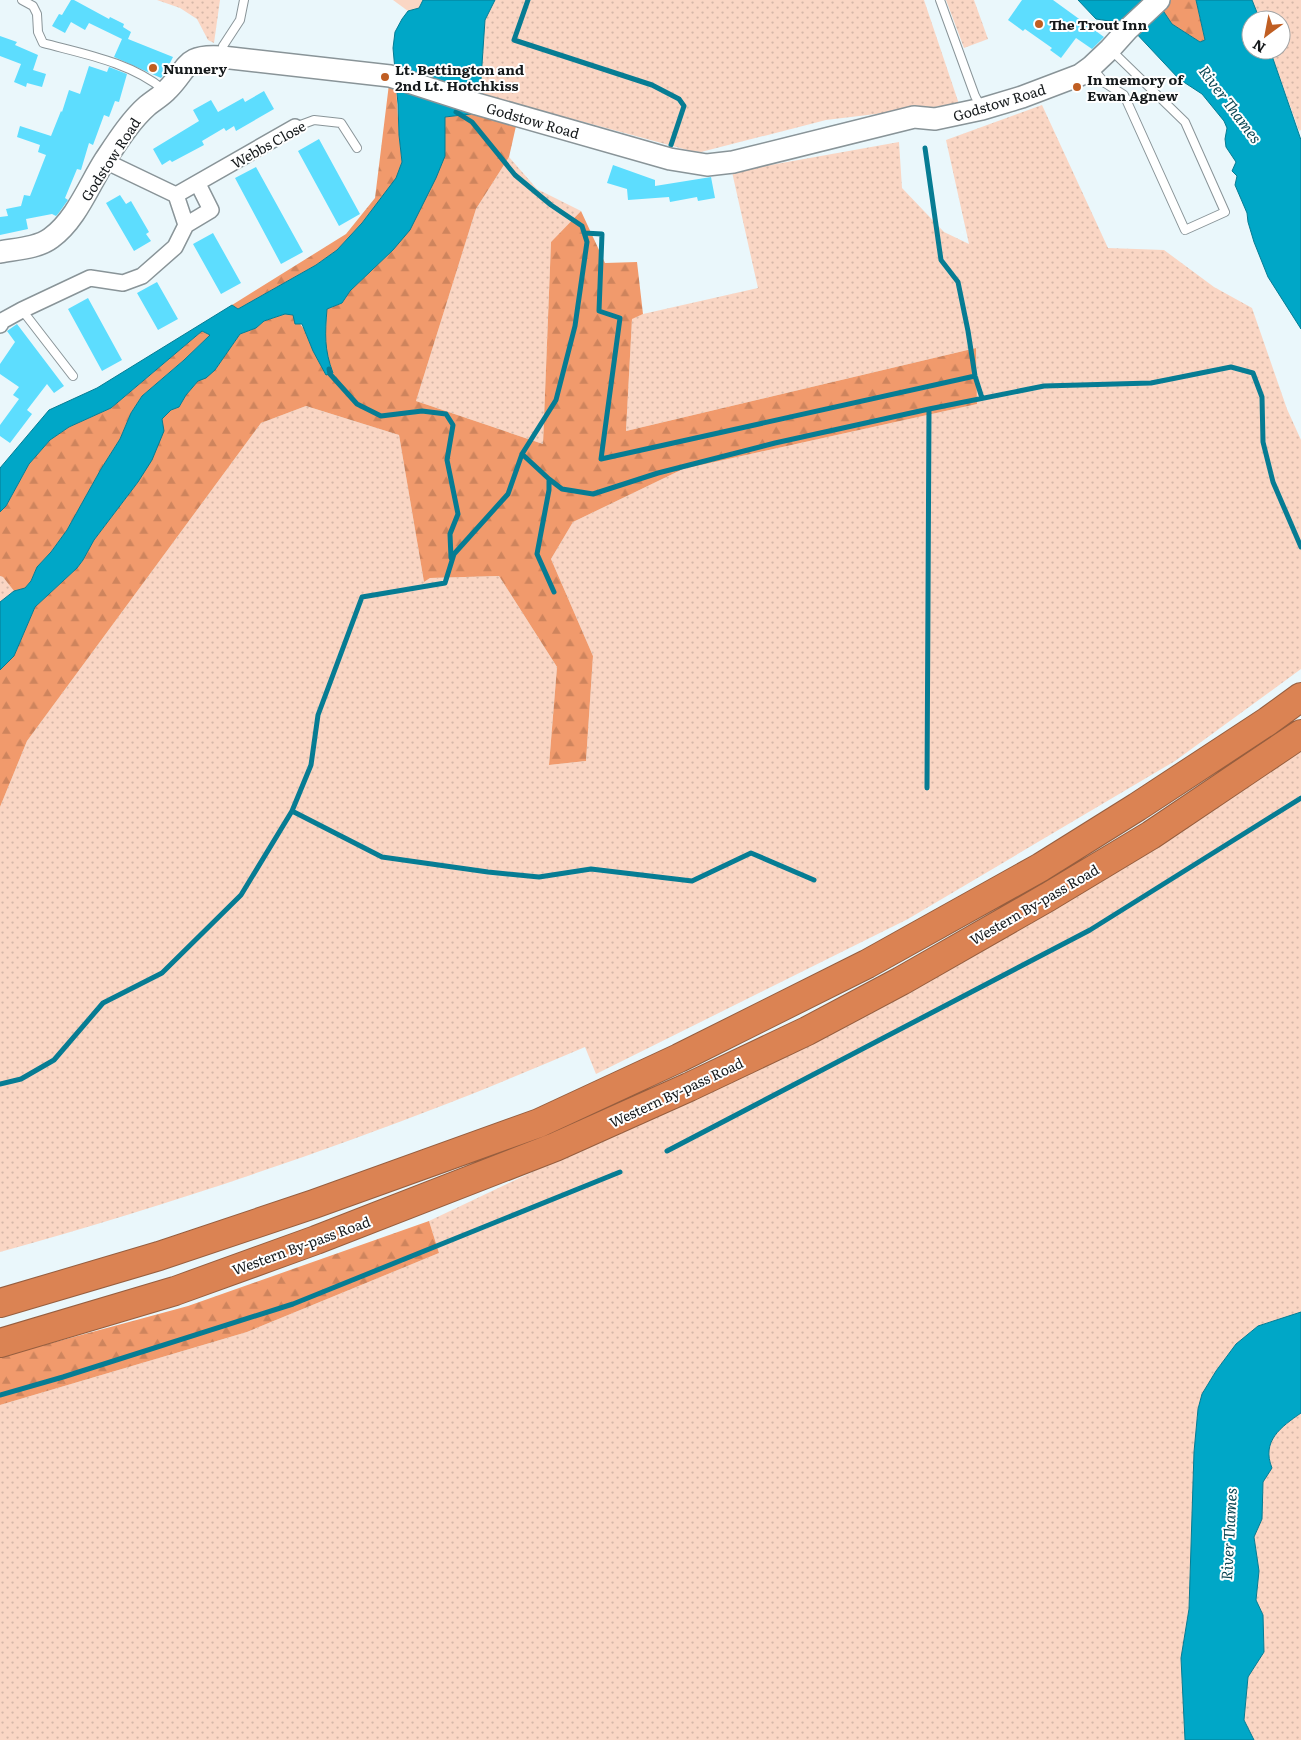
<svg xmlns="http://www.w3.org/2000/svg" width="1301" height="1740" font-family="Literata,serif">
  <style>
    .grass { fill: url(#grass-dots) }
    .forest { fill: url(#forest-firs) }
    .park { fill: #fad6c4 }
    .water { fill: #00a7c7; stroke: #067c93 }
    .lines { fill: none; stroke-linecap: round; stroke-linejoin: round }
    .stream { stroke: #067c93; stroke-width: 5 }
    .building { fill: #5dddfe }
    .lane-casing { stroke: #899498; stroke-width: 10 }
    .street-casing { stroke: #899498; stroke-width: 18 }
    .secondary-casing { stroke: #899498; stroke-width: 24 }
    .highway-casing { stroke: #965e3f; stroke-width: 30 }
    .lane { stroke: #fff; stroke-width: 8 }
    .street { stroke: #fff; stroke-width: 15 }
    .secondary { stroke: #fff; stroke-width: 21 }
    .highway { stroke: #db8353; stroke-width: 28 }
    .poi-dot { fill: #c05e22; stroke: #fff; stroke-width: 2 }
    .labels { text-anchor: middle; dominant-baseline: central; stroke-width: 4; stroke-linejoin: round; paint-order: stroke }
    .poi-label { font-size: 14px; font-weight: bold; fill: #15191b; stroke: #fff; text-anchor: start }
    .street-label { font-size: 14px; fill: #15191b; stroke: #fff }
    .water-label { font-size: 15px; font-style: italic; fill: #0d4754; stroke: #fff }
  </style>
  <defs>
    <pattern id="grass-dots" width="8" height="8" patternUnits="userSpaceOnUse" patternTransform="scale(1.25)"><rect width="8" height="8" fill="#fad6c4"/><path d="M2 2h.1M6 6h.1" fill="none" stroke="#d5b7a8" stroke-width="1.8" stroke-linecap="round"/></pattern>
    <pattern id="forest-firs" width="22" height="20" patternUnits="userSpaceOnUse" patternTransform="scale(1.25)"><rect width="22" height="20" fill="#f19a6c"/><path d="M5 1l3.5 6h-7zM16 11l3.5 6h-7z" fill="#ce845d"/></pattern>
  </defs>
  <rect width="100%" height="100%" fill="#eaf7fb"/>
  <path class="grass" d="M157,0H220L214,43L208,40L197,19L180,8Z
    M495,0H924L959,104L826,120L701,152L691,151L480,94L485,20Z
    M946,0H974L988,39L964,48Z
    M1252,0H1301V130L1299,131L1270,50H1281V20H1260Z
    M1042,105L1108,248L1164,250L1214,287L1252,308L1287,409L1301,440V669L1175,761L908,919L596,1074L585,1047C540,1066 495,1085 449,1103C302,1160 152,1210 0,1252V807L27,741L261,423L306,406L399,435L424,582L430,578L499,576L557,667L549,765L586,761L593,656L551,559L573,522L683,469L977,404L976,348L626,431L632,318L643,314L758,288L732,172L899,142L902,188L944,232L969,244L946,140Z
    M509,157L537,189L581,211L551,242L543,444L416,401L476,209Z
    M0,576L3,577L14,591L0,602Z
    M1301,748V1312L1258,1326L1236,1344L1216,1371L1202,1394L1198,1409L1194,1452L1189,1609L1181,1658L1185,1740H0V1405L247,1332L439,1253L429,1221L775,1057L1107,878Z
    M1301,1413V1740H1254L1244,1720L1248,1677L1264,1652L1263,1615L1256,1600L1259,1571L1254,1537L1262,1519L1263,1482L1272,1468C1261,1441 1281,1427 1301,1413Z"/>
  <path class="forest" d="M1156,0H1196L1205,40L1200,42L1172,24Z
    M389,84L396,85L399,135L402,162L397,178L362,223L337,250L316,265L238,309L232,305L346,234L375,198Z
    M471,114L516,126L509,157L476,209L416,401L543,444L551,242L581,211L605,263L637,262L643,314L632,319L626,431L976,348L977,404L683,469L573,522L551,559L593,656L586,761L549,765L557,667L499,576L430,578L424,582L399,435L306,406L261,423L27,741L0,807V670L14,656L35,607L77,568L83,560L94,540L138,482L162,419L171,410L179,407L186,395L198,381L215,370L240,334L256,328L264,321L285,314L293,315L304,329L313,351L326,374V327L327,309L342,303L350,291L393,250L445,156V117Z
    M202,331L210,335L185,359L142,396L131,413L120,439L101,469L67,530L51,552L37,567L31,581L25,588L14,591L3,577L0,576V512L6,506L29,464L50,440L69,427L111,408Z
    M429,1221L439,1253L247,1332L0,1405V1357L188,1306Z"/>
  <path class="park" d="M393,0H423L419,8L408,11Z"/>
  <path class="water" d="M423,0H495L485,20L480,94L471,114L445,117V156L436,178L410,230L393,250L350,291L342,303L327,309C325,334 324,349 333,373L326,375L313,351L302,324H295L293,315L285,314L264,321L256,328L240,334L215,370L206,378L198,381L186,395L179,407L171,410L162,419L164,431L152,460L138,482L94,540L83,560L77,568L35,607L14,656L0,670V602L14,591L25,588L31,581L37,567L51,552L67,530L101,469L120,439L131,413L142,396L184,360L210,335L202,331L111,408L69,427L50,440L29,464L6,506L0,512V468L49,410L97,388L232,305L238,309L316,265L337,250L362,223L396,178L402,162L399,135L398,104L393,48L395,32L402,19L408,11L419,8Z
    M1078,0H1156L1172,24L1200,42L1205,40L1196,0H1252L1260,20H1251V50H1270L1301,140V329L1268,277L1254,242L1248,222L1247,213L1235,185L1237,176L1232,171L1236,162L1226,147L1225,139L1227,128L1224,121L1202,94L1179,79L1133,30L1122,28L1116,22L1096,19Z
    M1301,1312V1413C1281,1427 1261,1441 1272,1468L1263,1482L1262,1519L1254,1537L1259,1571L1256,1600L1263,1615L1264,1652L1248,1677L1244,1720L1254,1740H1185L1181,1658L1189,1609L1194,1452L1198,1409L1202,1394L1216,1371L1236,1344L1258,1326Z"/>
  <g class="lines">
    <path class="stream" d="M528,0L514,40L652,85L679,99L684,106L671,145
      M456,112L472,122L515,175L551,205L582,226L587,242L575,326L556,400L522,454L508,494L454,554L445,583L362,597L318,715L311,765L292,811L382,857L488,872L539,877L591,869L692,881L751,853L814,880
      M925,148L941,260L958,282L968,331L975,376L982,398
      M584,233L602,234L599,311L620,318L601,459L975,376
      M329,369L330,374L357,404L381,416L422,411L446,414L453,425L447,460L458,514L450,534L451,558
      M522,454L549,479V490L537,554L554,592
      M549,479L562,489L593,494L658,473L775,443L929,409L1044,386L1151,383L1231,367L1253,373L1262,397L1263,442L1273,482L1301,547
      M927,788L929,409
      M0,1084L21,1079L54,1060L103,1003L162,973L241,895L292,811
      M667,1151L1090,930L1301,798
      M0,1395L63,1377L293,1304L620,1172"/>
  </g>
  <path class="building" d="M71,0H74L109,19L110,17L124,24L123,27L131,32L128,39L173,57L165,73L161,78L114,57L122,39L89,23L85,30L71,22L65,33L52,26L59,14L62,15Z
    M1022,0H1053L1104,37L1092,49L1076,38L1061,58L1050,50L1052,48L1025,29L1023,31L1008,20Z
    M0,36L17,42L15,45L38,55L33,70L46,74L42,87L27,83L26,87L14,82L21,64L0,56Z
    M89,66L107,72L109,67L127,74L119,102L115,101L109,117L104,115L93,145L89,143L81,170L77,169L65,198L68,200L58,214L56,216L52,214L26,219L28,229L0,235V217L8,216L6,209L21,206L24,195L30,196L46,155L38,152L40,145L17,137L20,126L51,136L61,111L62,112L69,90L80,94Z
    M264,91L274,109L236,131L234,126L226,131L224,128L202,141L204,145L172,162L170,160L162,165L153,149L199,121L193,110L211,100L218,112L243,98L245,102Z
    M319,139L360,214L339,226L298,151Z
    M613,165L655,180V186L711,177L715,198L698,201L697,197L670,202L669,197L628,200L627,189L607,183Z
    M256,167L303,252L281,264L235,178Z
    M120,195L126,204L131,201L149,232L146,234L151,241L134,251L106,203Z
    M213,233L241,283L221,294L193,244Z
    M157,282L178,319L158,330L137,293Z
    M88,298L122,360L102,371L68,309Z
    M17,324L64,386L54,393L47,384L27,410L32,414L10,443L0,436V425L19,399L13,395L19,387L0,374V364L15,342L7,331Z"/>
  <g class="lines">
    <defs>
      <path id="lane" d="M22,0L33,6L37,14L38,32L43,43C84,54 130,62 164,90
        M940,0L975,96L981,107
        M222,55L223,46L240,20L244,0
        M1091,67L1105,83L1124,95L1185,230L1225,212L1185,122L1112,51
        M295,127L314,120L341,123L357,148
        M22,310L73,376"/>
      <path id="street" d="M176,195L295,127
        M186,225L211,210L198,184
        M0,325L2,321L22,310L90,278L123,283L142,276L175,247L186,225L176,195L105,161"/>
      <path id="secondary" d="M0,252C16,249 38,248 51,238C76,220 89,185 105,160C117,142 131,120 147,106C154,100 162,96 168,89C189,68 184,54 222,57L390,76L477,104L670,159L707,165L733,162L914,117L935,119L982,109L1022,97L1080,75L1091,67L1110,49L1128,29L1159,0"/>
      <path id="highway" d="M0,1303L159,1256L314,1204L539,1123L679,1058L867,964L1041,867L1137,807L1268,721L1301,697
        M0,1343L175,1291L316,1240L555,1147L689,1087L807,1031L901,981L1048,897L1151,835L1301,734"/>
    </defs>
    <use href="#lane" class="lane-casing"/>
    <use href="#street" class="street-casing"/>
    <use href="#secondary" class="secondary-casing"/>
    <use href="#highway" class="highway-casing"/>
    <use href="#lane" class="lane"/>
    <use href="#street" class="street"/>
    <use href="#secondary" class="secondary"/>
    <use href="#highway" class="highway"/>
  </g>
  <g class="poi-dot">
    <circle cx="1039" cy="24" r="5"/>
    <circle cx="153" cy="68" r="5"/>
    <circle cx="385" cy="77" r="5"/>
    <circle cx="1077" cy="87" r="5"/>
  </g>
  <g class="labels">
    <g class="poi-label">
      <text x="1049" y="24">The Trout Inn</text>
      <text x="163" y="68">Nunnery</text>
      <text x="395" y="69">Lt. Bettington and<tspan x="395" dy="16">2nd Lt. Hotchkiss</tspan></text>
      <text x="1087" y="79">In memory of<tspan x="1087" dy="16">Ewan Agnew</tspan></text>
    </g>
    <g class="street-label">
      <text transform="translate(999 102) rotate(-17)">Godstow Road</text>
      <text transform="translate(533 120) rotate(16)">Godstow Road</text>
      <text transform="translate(268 144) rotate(-29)">Webbs Close</text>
      <text transform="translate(110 159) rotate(-57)">Godstow Road</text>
      <text transform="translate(1034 904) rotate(-30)">Western By-pass Road</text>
      <text transform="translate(676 1092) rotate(-25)">Western By-pass Road</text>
      <text transform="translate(301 1245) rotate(-20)">Western By-pass Road</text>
    </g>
    <g class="water-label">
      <text transform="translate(1231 104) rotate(53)">River Thames</text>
      <text transform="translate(1228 1534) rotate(-87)">River Thames</text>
    </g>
  </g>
  <g transform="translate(1266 35) rotate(212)"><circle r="24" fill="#ffffff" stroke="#a1a3a4"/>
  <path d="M0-4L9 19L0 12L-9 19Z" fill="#c05e22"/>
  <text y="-8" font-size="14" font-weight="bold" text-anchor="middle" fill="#15191b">N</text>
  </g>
</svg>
